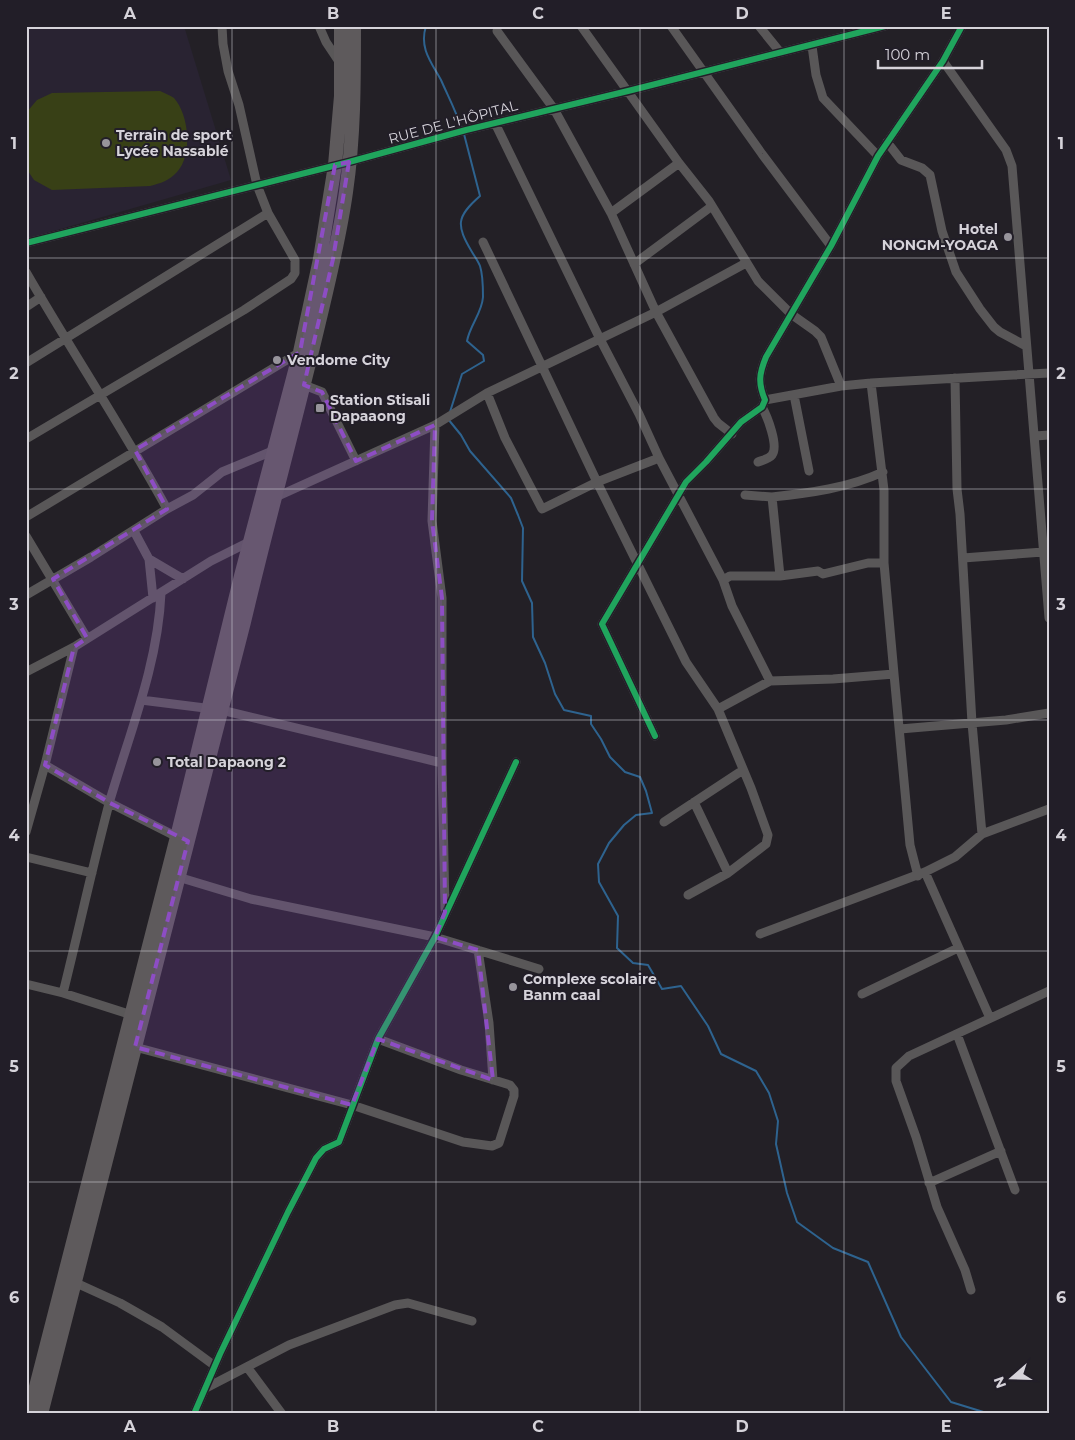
<svg xmlns="http://www.w3.org/2000/svg" width="1075" height="1440" font-family="Montserrat,sans-serif">
  <style>
    .education { fill: #292332 }
    .garden { fill: #384016 }
    .lines { fill: none; stroke-linecap: round; stroke-linejoin: round }
    .stream { stroke: #2e638f; stroke-width: 2 }
    .minor { stroke: #595758; stroke-width: 9 }
    .trunk { stroke: #5e5a5c; stroke-width: 14 }
    .cycleway-casing { stroke: #221e28; stroke-width: 9 }
    .cycleway { stroke: #20a55d; stroke-width: 6 }
    .marked { fill: #8d4dc4; fill-opacity: 0.2; stroke: #8d4dc4; stroke-width: 4; stroke-dasharray: 10 6; stroke-linejoin: round }
    .grid { fill: none; stroke: #d6d3da; stroke-width: 1; stroke-opacity: 0.55 }
    .poi-dot { fill: #97949b; stroke: #221e28; stroke-width: 2 }
    .labels { text-anchor: middle; dominant-baseline: central; stroke-width: 4; stroke-linejoin: round; paint-order: stroke }
    .street-label { font-size: 14px; fill: #d6d3da; stroke: #221e28 }
    .poi-label { font-size: 14px; font-weight: bold; fill: #d6d3da; stroke: #221e28; text-anchor: start }
    .neatline { fill: none; stroke: #d6d3da; stroke-width: 2 }
    .grid-label { font-size: 16px; text-anchor: middle; font-weight: bold; fill: #d6d3da }
  </style>
  <rect width="100%" height="100%" fill="#232026"/>
  <path class="education" d="M26,26H184L231,180L26,239Z"/>
  <path class="garden" d="M160,91C164,93 170,95 174,98C189,115 193,155 177,172C169,181 161,183 150,186L52,190L34,180L26,168V113L37,100L52,93Z"/>
  <g class="lines">
    <path class="stream" d="M426,26C419,48 431,62 441,80C448,96 456,111 461,127
      M450,412L462,374L484,361L483,355L467,341C470,325 482,313 483,297C483,287 483,275 480,266C478,261 475,257 472,252C456,225 456,217 480,196L464,134
      M448,419L461,435L470,451L511,498L518,515L523,528L522,581L532,603L533,637L545,663L555,694L564,710L591,716V724L601,739L610,757L625,772L640,777L646,791L652,813L636,815L624,825L609,843L598,864L599,882L618,916L617,948L633,963L648,965L662,989L681,986L708,1026L721,1054L756,1071L769,1093L778,1121L776,1144L787,1193L797,1222L833,1248L868,1262L901,1337L951,1402L990,1414"/>
    <path class="minor" d="M319,26L326,42L340,63
      M581,26L679,163L709,201L758,281L791,314L815,331L821,337L841,386
      M671,26L762,154L831,246
      M759,26L780,52
      M497,31L554,109L611,213L656,312L714,418L718,423L732,434
      M812,46L816,75L823,98L878,156
      M943,61L1006,150L1012,166L1049,618
      M495,123L600,339L639,414L659,458L723,580L732,606L770,681
      M887,142L901,160L922,168L930,175L942,231L956,272L980,309L994,327L1000,332L1026,346
      M611,213L679,163
      M483,242L597,482L686,662L718,709L751,788L768,835L766,844L728,873L688,895
      M26,243L349,162L466,130L628,91L885,26
      M634,264L712,206
      M26,272C72,352 123,428 167,509
      M26,307L41,297
      M26,363L268,213L257,185L239,105L228,71L223,44L222,26
      M955,378L957,489L960,514L972,723L982,834
      M871,383L884,490V563L894,674L910,845L918,876
      M304,385L322,392L356,461
      M487,393L505,438L542,509L597,482L659,458
      M794,395L809,471
      M765,400L841,386L871,383L1049,373
      M435,425L432,521L442,598V763L445,909
      M1035,436L1049,435
      M26,439L244,310L291,279L295,273V260L268,213
      M758,462C763,460 769,459 772,455C779,446 767,416 762,407
      M745,495L772,497L780,576
      M276,497L435,425L487,393L656,312L746,263
      M772,497C810,493 848,488 883,472
      M26,517L300,352
      M134,531L149,559L153,598
      M26,536L87,638
      M963,558L1043,552
      M149,559L183,579
      M723,580L730,576H780L818,571L823,574L868,563H884
      M26,595L91,557L167,509L193,495L222,472L275,450
      M26,672L74,647L211,561L253,540
      M141,700L221,710L442,763
      M718,709L770,681L833,679L894,674
      M900,729L1006,720L1049,713
      M655,736L602,624L686,482L706,462L741,422L762,407L765,400C758,383 759,374 766,357L831,246L878,156L943,61L962,26
      M45,765L110,803L181,839
      M694,802L728,873
      M664,822L743,770
      M26,832L45,765L74,647
      M26,857L92,873
      M925,872L990,1018
      M178,877L251,899L435,937L539,969
      M760,934L925,872L955,857L982,834L1049,809
      M478,950L489,1023L493,1080
      M26,984L63,993L135,1016
      M63,993C79,929 93,864 110,800C130,732 158,664 161,593
      M862,994L958,948
      M957,1034L1015,1190
      M135,1047L352,1105L463,1142L492,1146L499,1143L514,1096V1090L510,1085L461,1070L378,1039
      M929,1183L1001,1151
      M74,1282L120,1303L162,1327L215,1366
      M971,1290L965,1270L937,1207L916,1137L896,1081V1068L909,1056L1049,991
      M247,1367L282,1414
      M206,1388L289,1345L395,1305L408,1303L472,1321
      M194,1414L220,1354L288,1212L316,1158L324,1149L339,1142L378,1039L435,937L516,762"/>
    <path class="trunk" d="M29,1414L177,837L241,576L300,352L320,259L335,165L341,96V26
      M41,1414L244,622C268,520 296,420 320,318C330,276 340,235 346,192C354,137 354,82 354,26"/>
    <defs>
      <path id="cycleway" d="M26,243L349,162L466,130L628,91L885,26
        M655,736L602,624L686,482L706,462L741,422L762,407L765,400C758,383 759,374 766,357L831,246L878,156L943,61L962,26
        M194,1414L220,1354L288,1212L316,1158L324,1149L339,1142L378,1039L435,937L516,762"/>
    </defs>
    <use href="#cycleway" class="cycleway-casing"/>
    <use href="#cycleway" class="cycleway"/>
  </g>
  <path class="marked" d="M349,162L333,259L304,385L322,392L356,461L435,425L432,521L442,598L445,912L435,937L478,950L493,1080L378,1039L352,1105L135,1047L188,841L110,803L45,765L74,647L87,638L53,579L167,509L135,450L300,352L335,165Z"/>
  <path class="grid" d="M232,26V1414M436,26V1414M640,26V1414M844,26V1414M26,258H1049M26,489H1049M26,720H1049M26,951H1049M26,1182H1049"/>
  <g class="poi-dot">
    <circle cx="106" cy="143" r="5"/>
    <circle cx="1008" cy="237" r="5"/>
    <circle cx="277" cy="360" r="5"/>
    <rect x="315" y="403" width="10" height="10" rx="2.5"/>
    <circle cx="157" cy="762" r="5"/>
    <circle cx="513" cy="987" r="5"/>
  </g>
  <g class="labels">
    <g class="street-label">
      <text transform="translate(453 122) rotate(-15)">RUE DE L'HÔPITAL</text>
    </g>
    <g class="poi-label">
      <text x="116" y="135">Terrain de sport<tspan x="116" dy="16">Lycée Nassablé</tspan></text>
      <text x="998" y="229" text-anchor="end">Hotel<tspan x="998" dy="16">NONGM-YOAGA</tspan></text>
      <text x="287" y="360">Vendome City</text>
      <text x="330" y="400">Station Stisali<tspan x="330" dy="16">Dapaaong</tspan></text>
      <text x="167" y="762">Total Dapaong 2</text>
      <text x="523" y="979">Complexe scolaire<tspan x="523" dy="16">Banm caal</tspan></text>
    </g>
  </g>
  <rect width="1075" height="1440" fill="none" stroke="#221e28" stroke-width="55"/>
  <g transform="translate(1012 1378) rotate(250)" stroke="#221e28" stroke-width="4" paint-order="stroke">
  <path d="M0-4L9 19L0 12L-9 19Z" fill="#d6d3da"/>
  <text y="-8" font-size="14" font-weight="bold" text-anchor="middle" fill="#d6d3da">N</text>
  </g>
  <path d="M878 60v8h104v-8" fill="none" stroke="#d6d3da" stroke-width="2.5"/>
  <text x="885" y="60" font-size="15" fill="#d6d3da" stroke="#221e28" stroke-width="4" paint-order="stroke">100 m</text>
  <rect x="28" y="28" width="1020" height="1384" class="neatline"/>
  <g class="grid-label">
    <text x="130" y="19">A</text>
    <text x="333" y="19">B</text>
    <text x="538" y="19">C</text>
    <text x="742" y="19">D</text>
    <text x="946" y="19">E</text>
    <text x="14" y="149">1</text>
    <text x="1061" y="149">1</text>
    <text x="14" y="379">2</text>
    <text x="1061" y="379">2</text>
    <text x="14" y="610">3</text>
    <text x="1061" y="610">3</text>
    <text x="14" y="841">4</text>
    <text x="1061" y="841">4</text>
    <text x="14" y="1072">5</text>
    <text x="1061" y="1072">5</text>
    <text x="14" y="1303">6</text>
    <text x="1061" y="1303">6</text>
    <text x="130" y="1432">A</text>
    <text x="333" y="1432">B</text>
    <text x="538" y="1432">C</text>
    <text x="742" y="1432">D</text>
    <text x="946" y="1432">E</text>
  </g>
</svg>
